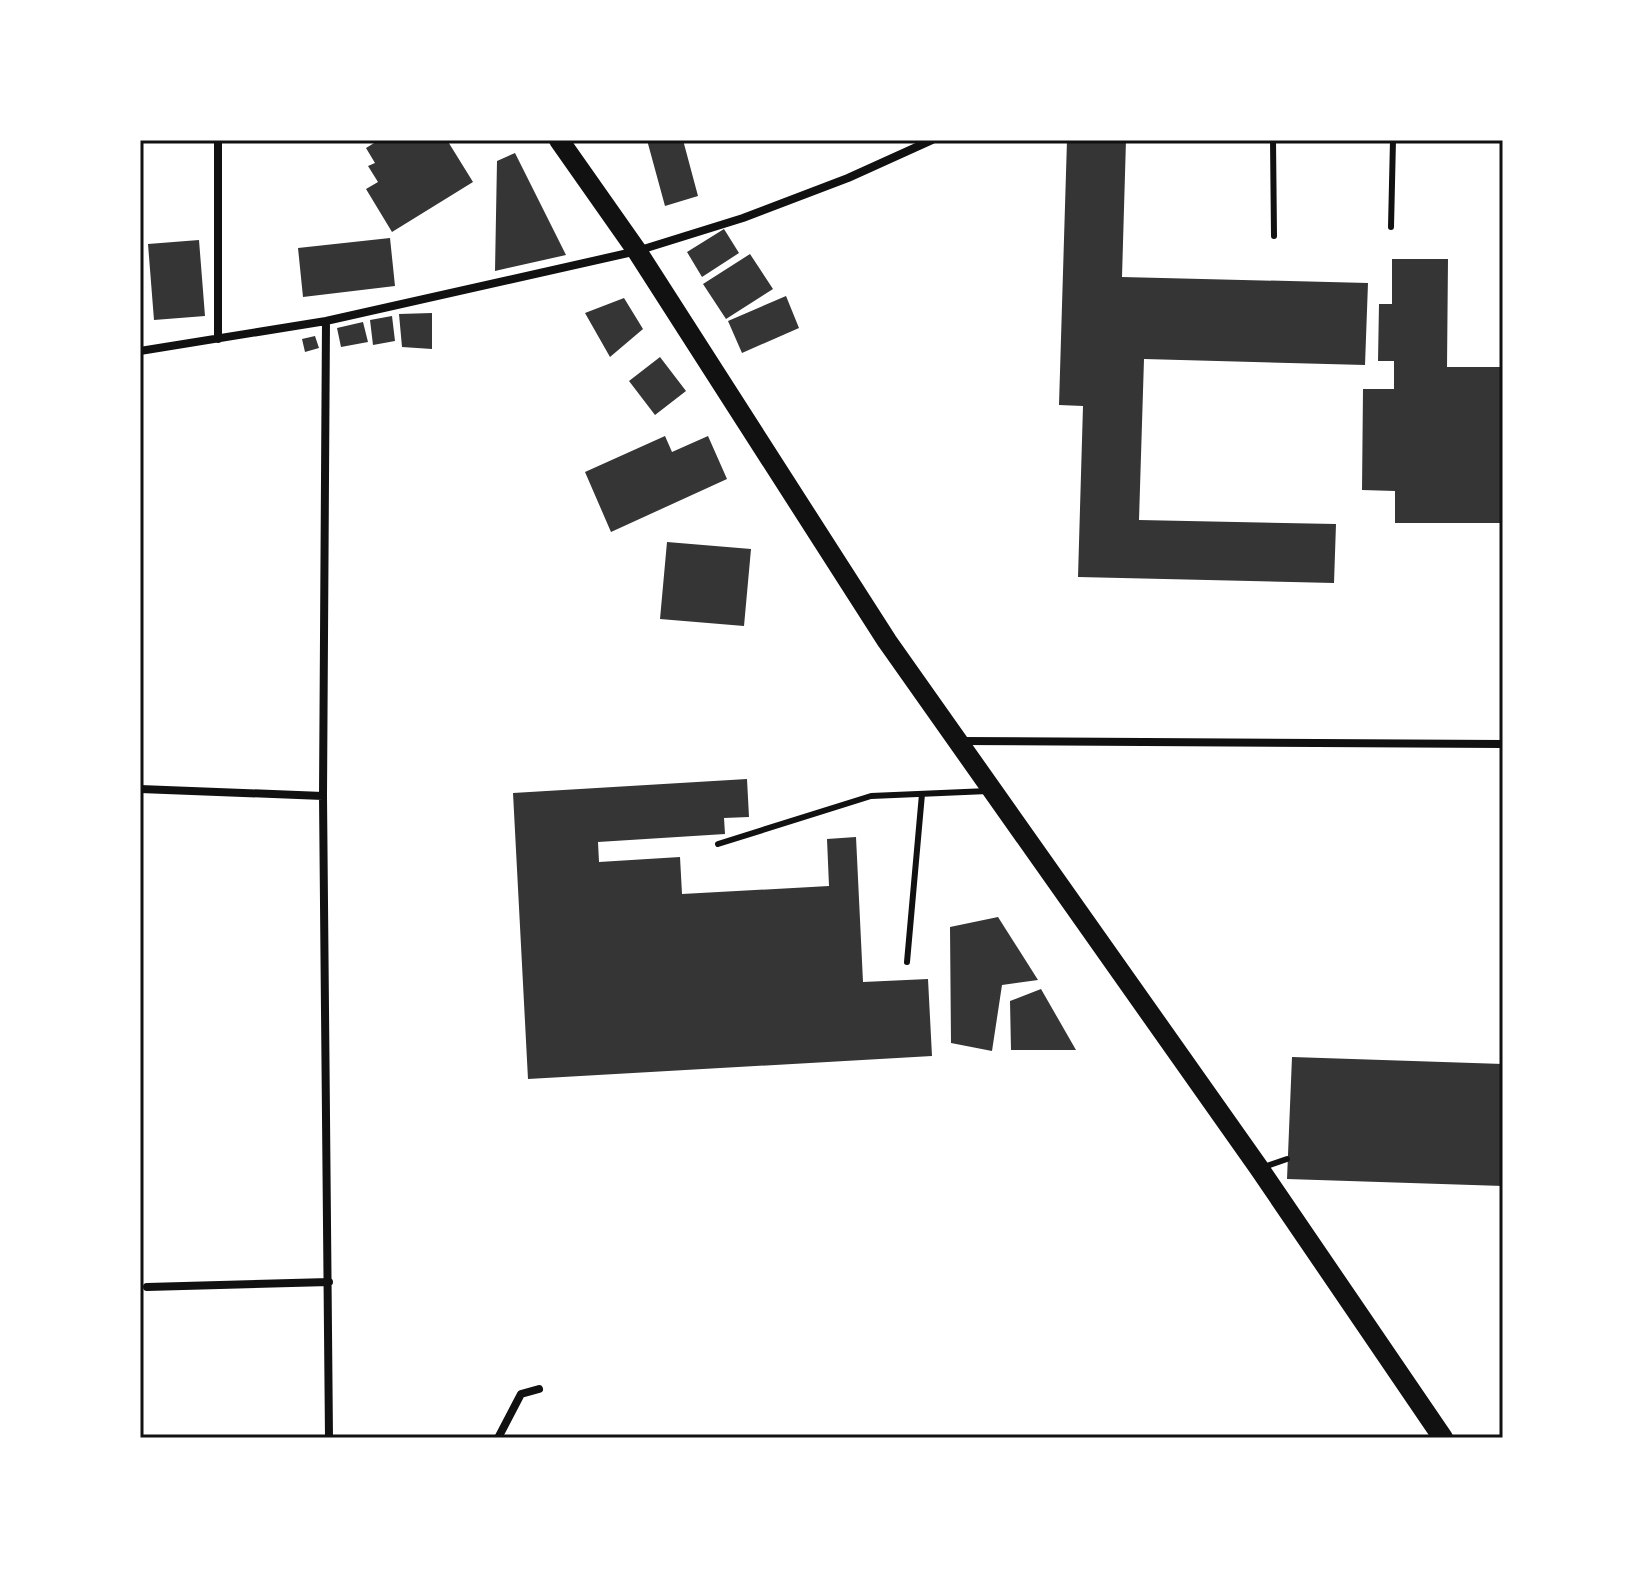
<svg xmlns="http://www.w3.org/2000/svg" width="1643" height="1578" font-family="'Nunito Sans',sans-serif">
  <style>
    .building { fill: #353535 }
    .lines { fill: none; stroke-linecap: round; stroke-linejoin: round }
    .service { stroke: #111; stroke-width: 6 }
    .minor { stroke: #111; stroke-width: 8 }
    .primary { stroke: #111; stroke-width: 20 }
    .neatline { fill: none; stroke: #111; stroke-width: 3 }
  </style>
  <rect width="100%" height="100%" fill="#fff"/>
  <path class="building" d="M379,140H447L473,182L392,232L366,189L378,182L368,166L375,163L366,148Z
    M647,140H683L698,196L665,206Z
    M1067,140H1126L1122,277L1368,283L1365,365L1144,359L1139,520L1336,524L1334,583L1078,577L1083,406L1059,405Z
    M515,153L566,255L495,271L497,161Z
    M724,229L739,253L702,277L687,252Z
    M390,238L395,286L303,297L298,248Z
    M199,240L205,316L154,320L148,244Z
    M750,254L773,289L726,319L703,284Z
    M1392,259H1448L1447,367H1503V523H1395V491L1362,490L1363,389H1394V361H1378L1379,304H1392Z
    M786,296L799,328L742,353L728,321Z
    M624,298L643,329L610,357L585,313Z
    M432,313V349L402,347L399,314Z
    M392,316L395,341L373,345L370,320Z
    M363,322L368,342L341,347L337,328Z
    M315,336L319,348L305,352L302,339Z
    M660,357L686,391L655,415L629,381Z
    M665,436L672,452L708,436L727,479L611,532L585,472Z
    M667,542L751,549L744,626L660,619Z
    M747,779L749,817L724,818L725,834L598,842L599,862L680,857L682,894L829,886L827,839L856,837L863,982L928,979L932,1056L528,1079L513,793Z
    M998,917L1038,980L1002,985L992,1051L951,1043L950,927Z
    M1041,989L1076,1050H1011L1010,1001Z
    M1292,1057L1503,1064V1186L1287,1179Z"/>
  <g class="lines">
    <path class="service" d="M1273,140L1274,236
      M1391,227L1393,140
      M718,844L871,796L988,791
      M907,962L922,794
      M1264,1167L1287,1159"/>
    <path class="minor" d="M326,321L323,796L329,1438
      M218,339V140
      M140,351L326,321L637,251L743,218L848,178L932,140
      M960,741L1503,744
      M140,789L323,796
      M147,1287L329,1282
      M498,1438L521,1394L539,1389"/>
    <path class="primary" d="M559,140L637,251L887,641L1259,1168L1443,1438"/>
  </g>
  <rect width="1643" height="1578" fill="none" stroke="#ffffff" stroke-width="284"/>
  <rect x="142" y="142" width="1359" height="1294" class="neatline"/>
</svg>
